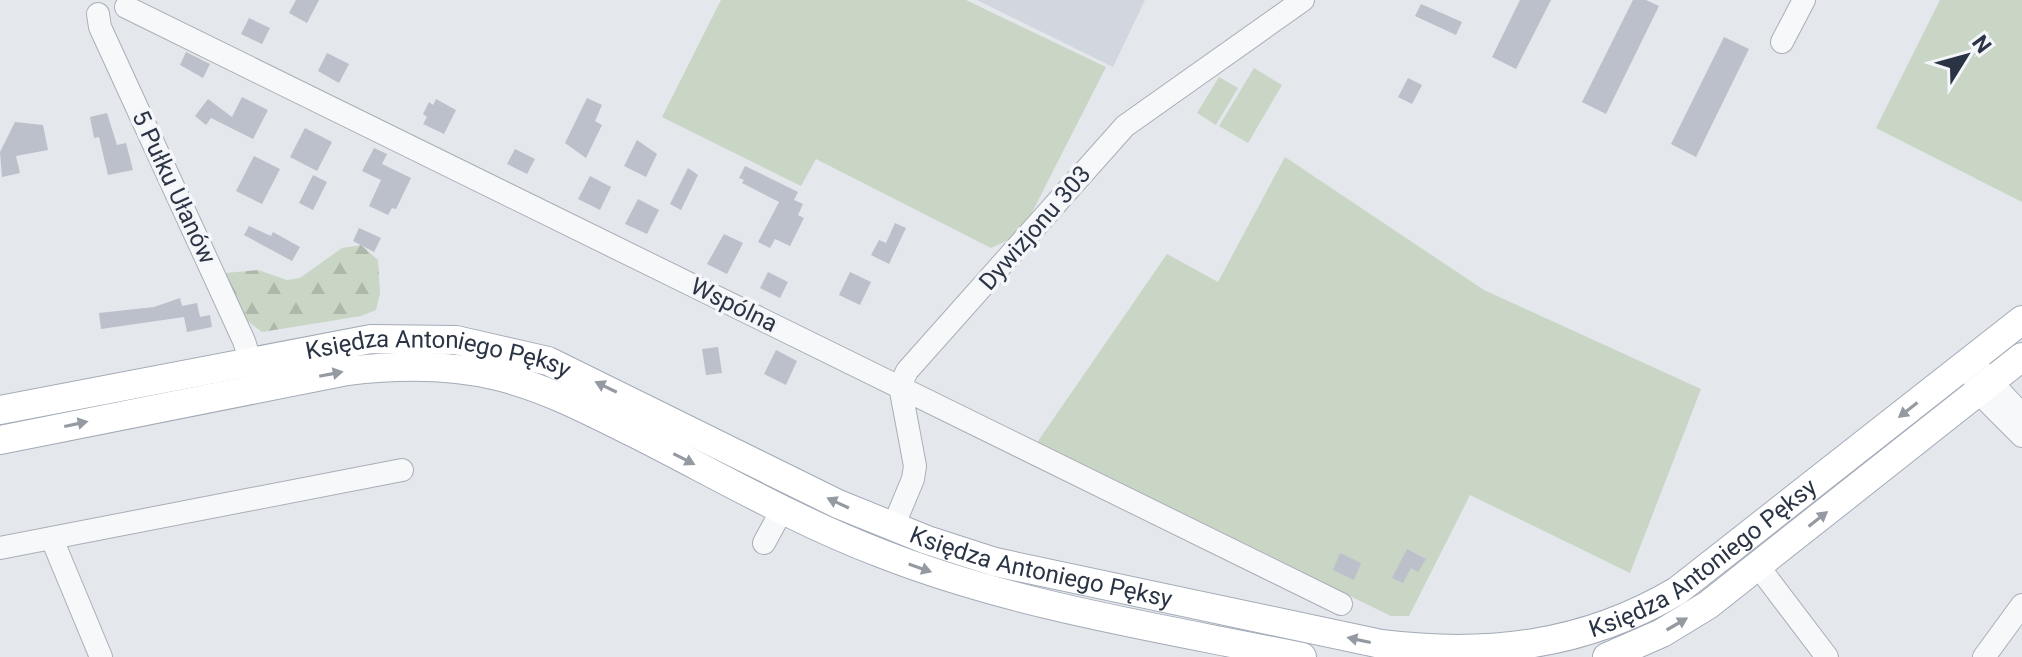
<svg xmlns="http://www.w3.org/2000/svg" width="2022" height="657" font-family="Roboto,sans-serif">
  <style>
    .built { fill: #d2d6de }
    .green { fill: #c9d6c5 }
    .forest { fill: url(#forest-firs) }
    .building { fill: #bbc0ca }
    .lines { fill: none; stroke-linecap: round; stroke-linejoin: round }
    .minor-casing { stroke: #a9aeb7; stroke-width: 24 }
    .major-casing { stroke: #a3abb8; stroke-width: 30 }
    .minor { stroke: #f7f8fa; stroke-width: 22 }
    .major { stroke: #fff; stroke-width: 28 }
    .oneway { fill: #959aa2 }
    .labels { text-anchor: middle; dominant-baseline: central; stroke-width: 7; stroke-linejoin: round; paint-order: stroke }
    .street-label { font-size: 24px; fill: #2b3445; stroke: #f4f6f9 }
  </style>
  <defs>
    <pattern id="forest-firs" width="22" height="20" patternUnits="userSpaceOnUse" patternTransform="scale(2)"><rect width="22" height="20" fill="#c9d6c5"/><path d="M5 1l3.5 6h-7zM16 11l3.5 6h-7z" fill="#adb8ab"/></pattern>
  </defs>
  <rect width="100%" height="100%" fill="#e4e7ec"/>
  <path class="built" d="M977,0H1145L1113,67Z"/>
  <path class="green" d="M721,0H966L1106,67L1021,234L991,248L816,159L801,186L662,117Z
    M1940,0H2022V202L1876,128Z
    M1254,68L1282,85L1248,143L1219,126Z
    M1219,77L1238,88L1216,125L1197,113Z
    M1285,157L1484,290L1701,389L1630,573L1470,495L1409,616H1391L1036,444L1167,254L1218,282Z"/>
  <path class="forest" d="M361,245L378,260L380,293L376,310L361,316L262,332C242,318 224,299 225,273L258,270L287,280L300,278L342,248Z"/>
  <path class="building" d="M296,0H319L307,23L289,13Z
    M1520,0H1551L1516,69L1492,57Z
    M1633,0H1646L1659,6L1606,114L1582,102Z
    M1421,4L1462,22L1456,35L1415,16Z
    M249,18L270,28L262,44L241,34Z
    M1724,37L1749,49L1696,157L1671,144Z
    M186,52L210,64L203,78L180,65Z
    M327,53L349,64L339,83L318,71Z
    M1408,78L1422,85L1412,104L1398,97Z
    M242,97L268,110L253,139L211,118L206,125L195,116L208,99L232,117Z
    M587,98L602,105L595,121L602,125L586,158L565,143Z
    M436,99L456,110L444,134L423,124L427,117L423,114L429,102L433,105Z
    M107,113L117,145L126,143L133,170L108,175L99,137L94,138L90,117Z
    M15,122L43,125L48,150L16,156L20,173L2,177L0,152Z
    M305,128L332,142L317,171L290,157Z
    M637,140L657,154L646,177L624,166Z
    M374,148L387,154L382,164L411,178L396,209L392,208L388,215L369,206L381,180L362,171Z
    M515,149L535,159L527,174L507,164Z
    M254,156L280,169L262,204L236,191Z
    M745,166L798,192L794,200L803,204L798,215L804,218L790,246L775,239L770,248L758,242L779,202L742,183L744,180L739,178Z
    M688,168L698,175L681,210L670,204Z
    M313,175L327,182L313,210L299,203Z
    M590,176L611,187L600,210L578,199Z
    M638,199L659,210L647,234L625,224Z
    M895,223L906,228L889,264L871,255L879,240L886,243Z
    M249,226L271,236L273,232L300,247L292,261L244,235Z
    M359,228L381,238L374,252L353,241Z
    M724,234L743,243L727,274L707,264Z
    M768,272L788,282L780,298L760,288Z
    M850,272L871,282L860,305L839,295Z
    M180,298L182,306L197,303L200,317L210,315L212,327L187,332L184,317L101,329L99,313L154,307Z
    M718,347L722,373L706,375L702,349Z
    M776,350L797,361L786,385L764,374Z
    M1407,549L1426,559L1418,572L1411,568L1403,583L1392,578Z
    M1340,553L1361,563L1354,580L1333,570Z"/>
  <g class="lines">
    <defs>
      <path id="minor" d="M126,7L1341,604
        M98,14L100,27L244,341L250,360
        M1782,42L1804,0
        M1969,362L1978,392L2022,436
        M1982,372L2022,415
        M893,527L913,479L915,466L900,386L907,371L1125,126L1303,0
        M52,539L101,657
        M764,543L783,508
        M0,548L402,470
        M1758,566L1827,657
        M1984,657L2022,605"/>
      <g id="major">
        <path id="s1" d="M0,410L371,339L456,340L548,361L838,504L927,540L995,562L1381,644C1487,657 1584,646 1677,591L2022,320"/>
        <path d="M0,440L347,371C397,365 448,364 497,376C547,388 591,412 636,434C717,475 796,521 880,553C1015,606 1161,628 1302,657"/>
        <path d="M1607,657L1662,633L1708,605L2022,357"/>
      </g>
    </defs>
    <use href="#minor" class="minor-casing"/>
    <use href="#major" class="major-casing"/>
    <use href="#minor" class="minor"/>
    <use href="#major" class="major"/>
  </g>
  <defs><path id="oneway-solid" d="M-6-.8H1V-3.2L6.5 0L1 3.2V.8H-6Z" transform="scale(2)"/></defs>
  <g class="oneway">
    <use href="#oneway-solid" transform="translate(331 374) rotate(-11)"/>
    <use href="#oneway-solid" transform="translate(606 387) rotate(-154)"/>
    <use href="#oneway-solid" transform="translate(1908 410) rotate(142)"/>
    <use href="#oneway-solid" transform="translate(76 424) rotate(-12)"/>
    <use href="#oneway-solid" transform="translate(684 459) rotate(27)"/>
    <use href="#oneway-solid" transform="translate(838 503) rotate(-155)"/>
    <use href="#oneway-solid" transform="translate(1818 519) rotate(-38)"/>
    <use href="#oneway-solid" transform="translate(920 568) rotate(19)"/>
    <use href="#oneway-solid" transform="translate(1677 624) rotate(-30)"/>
    <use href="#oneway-solid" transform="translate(1359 640) rotate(-168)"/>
  </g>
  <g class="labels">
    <g class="street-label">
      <text transform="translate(174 187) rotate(65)">5 Pułku Ułanów</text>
      <text transform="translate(1035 228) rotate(-49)">Dywizjonu 303</text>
      <text transform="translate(734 305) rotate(26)">Wspólna</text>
      <text stroke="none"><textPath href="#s1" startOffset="446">Księdza Antoniego Pęksy</textPath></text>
      <text stroke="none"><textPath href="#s1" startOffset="1788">Księdza Antoniego Pęksy</textPath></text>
      <text stroke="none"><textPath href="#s1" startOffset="1094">Księdza Antoniego Pęksy</textPath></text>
    </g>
  </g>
  <g transform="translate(1966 56) rotate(53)" stroke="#f4f6f9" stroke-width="6" paint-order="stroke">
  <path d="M0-6L14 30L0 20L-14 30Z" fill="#2b3445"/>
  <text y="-12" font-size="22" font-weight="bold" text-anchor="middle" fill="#2b3445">N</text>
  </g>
</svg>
